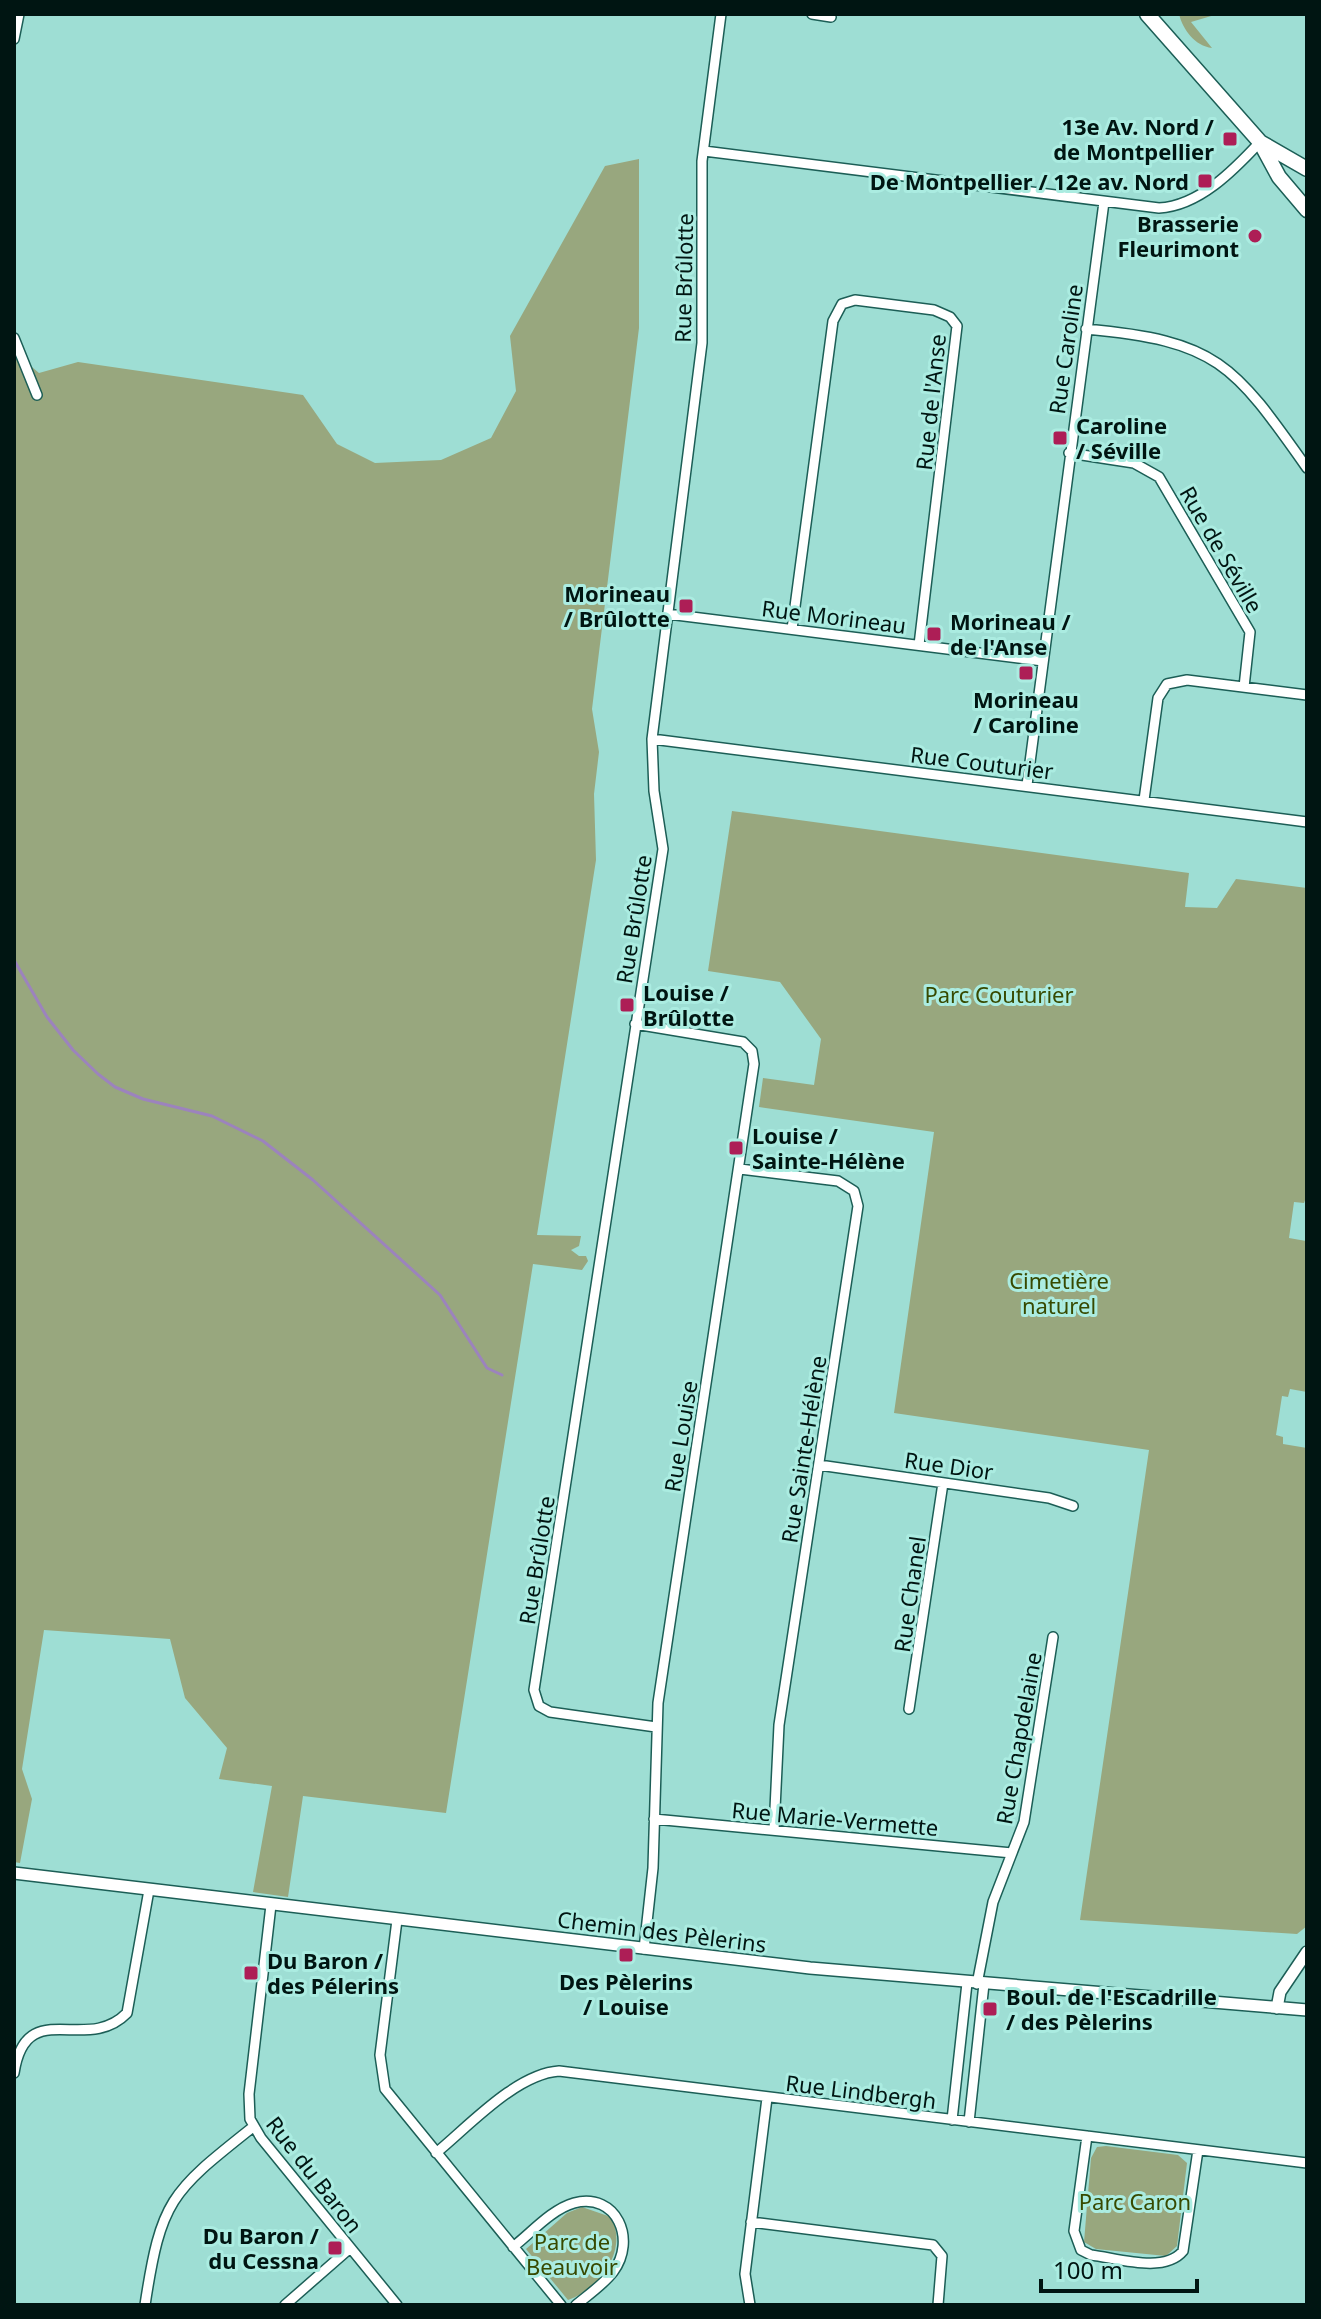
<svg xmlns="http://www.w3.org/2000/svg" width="1321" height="2319" font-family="'Noto Sans',sans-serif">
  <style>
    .green { fill: #98a77e }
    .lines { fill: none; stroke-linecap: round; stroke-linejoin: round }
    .stream { stroke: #9c83bd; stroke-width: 3 }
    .minor-casing { stroke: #1c5e56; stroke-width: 12 }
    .tertiary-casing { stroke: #1c5e56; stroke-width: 14 }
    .secondary-casing { stroke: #1c5e56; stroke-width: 17 }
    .minor { stroke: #fff; stroke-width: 9 }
    .tertiary { stroke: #fff; stroke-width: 11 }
    .secondary { stroke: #fff; stroke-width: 14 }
    .poi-dot { fill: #ad1e56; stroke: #abece1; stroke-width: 3 }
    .labels { text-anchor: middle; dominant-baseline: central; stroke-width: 6; stroke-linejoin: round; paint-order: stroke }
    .poi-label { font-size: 22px; font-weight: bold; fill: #001512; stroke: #abece1; text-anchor: start }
    .street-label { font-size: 22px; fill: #001512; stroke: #abece1 }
    .park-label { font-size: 22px; fill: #374900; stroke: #abece1 }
  </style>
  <rect width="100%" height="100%" fill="#9eded4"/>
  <path class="green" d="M1179,14H1218L1191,22L1212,48C1195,46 1183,30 1179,14Z
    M639,159V328L592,709L599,752L594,794L596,860L537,1235L581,1236L579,1246L571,1250L579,1256H586L588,1261L582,1270L533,1264L446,1813L303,1796L288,1897L253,1892L272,1786L219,1779L227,1748L185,1698L170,1639L44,1630L22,1769L32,1799L20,1863L14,1862V352L39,373L78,362L303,395L337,444L375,463L441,460L491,438L516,391L510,336L605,166Z
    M732,811L1189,873L1185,907L1217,908L1236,879L1307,888V1195L1304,1203L1294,1202L1289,1238L1306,1241L1307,1392L1290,1389L1288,1397L1282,1396L1276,1435L1283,1437V1444L1307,1448V1926L1297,1934L1080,1920L1149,1450L894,1413L934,1132L759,1107L763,1078L814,1085L821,1039L780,982L708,971Z
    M1106,2146L1178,2155L1187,2163L1177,2246L1166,2256L1096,2249L1084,2242L1091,2158L1097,2147Z
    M582,2207L611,2217C629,2250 599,2290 568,2300L526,2249L567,2213Z"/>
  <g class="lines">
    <path class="stream" d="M14,960L47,1017L73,1050L98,1074L115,1087L143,1099L212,1116L263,1141L313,1180L440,1295L487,1368L502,1375"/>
    <defs>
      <path id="minor" d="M812,14L831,17
        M14,39L19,14
        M704,151L1159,208C1199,206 1234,170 1260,142
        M1086,329C1217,341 1233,363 1307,468
        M14,338L37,395
        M1069,453L1134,463L1159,477L1250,632L1244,687
        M668,614L1043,661
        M792,629L833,321L842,304L855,300L934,310L950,317L957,326L919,645
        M652,739L1307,822
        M1027,785L1104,202
        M1144,800L1158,698L1167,684L1187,680L1307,695
        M635,1024L743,1042L752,1051L754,1064L658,1703L653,1868L644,1949
        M740,1169L838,1181L854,1191L858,1206L779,1725L774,1830
        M819,1465L1049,1498L1073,1506
        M909,1709L943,1483
        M656,1727L550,1712L539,1706L534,1690L663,849L654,791L652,739L702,343V161L721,14
        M654,1819L1012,1853
        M271,1905L249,2094L250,2119L261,2138L397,2305
        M397,1920L380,2055L385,2089L561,2305
        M977,1984L993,1902L1024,1822L1053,1637
        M14,2073C26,1995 86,2055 127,2013L149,1890
        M952,2120L967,1983
        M969,2122L984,1984
        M1087,2136L1074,2231L1081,2250L1091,2255C1117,2258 1164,2274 1183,2251L1198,2150
        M436,2153C469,2126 516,2074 559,2071L1307,2163
        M751,2222L933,2245L942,2256L938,2305
        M513,2247C531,2233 552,2209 574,2203C617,2192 637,2240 613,2272C604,2284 588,2295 576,2305
        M145,2305C161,2199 171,2192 253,2127
        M285,2305L349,2249
        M750,2305L745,2274L767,2098"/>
      <path id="tertiary" d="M14,1873L810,1968L1307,2010
        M1277,2008L1280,1992L1307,1952"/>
      <path id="secondary" d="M1147,14L1260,142L1279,177L1307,210
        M1260,142L1307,169"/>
    </defs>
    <use href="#minor" class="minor-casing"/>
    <use href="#tertiary" class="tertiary-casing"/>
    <use href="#secondary" class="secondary-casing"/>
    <use href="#minor" class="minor"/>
    <use href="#tertiary" class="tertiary"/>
    <use href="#secondary" class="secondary"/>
  </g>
  <g class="poi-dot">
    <rect x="1222" y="131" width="16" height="16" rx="4"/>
    <rect x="1197" y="173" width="16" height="16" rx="4"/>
    <circle cx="1255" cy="236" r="8"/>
    <rect x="1052" y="430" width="16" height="16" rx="4"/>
    <rect x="678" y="598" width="16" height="16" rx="4"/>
    <rect x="926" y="626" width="16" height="16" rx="4"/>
    <rect x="1018" y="665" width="16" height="16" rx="4"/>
    <rect x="619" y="997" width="16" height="16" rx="4"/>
    <rect x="728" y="1140" width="16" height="16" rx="4"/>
    <rect x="618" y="1947" width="16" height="16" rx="4"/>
    <rect x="243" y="1965" width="16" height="16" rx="4"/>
    <rect x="982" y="2001" width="16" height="16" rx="4"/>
    <rect x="327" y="2240" width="16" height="16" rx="4"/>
  </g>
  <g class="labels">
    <g class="poi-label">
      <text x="1214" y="126" text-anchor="end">13e Av. Nord /<tspan x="1214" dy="25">de Montpellier</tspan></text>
      <text x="1189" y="181" text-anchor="end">De Montpellier / 12e av. Nord</text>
      <text x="1239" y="223" text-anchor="end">Brasserie<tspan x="1239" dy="25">Fleurimont</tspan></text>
      <text x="1076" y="425">Caroline<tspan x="1076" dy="25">/ Séville</tspan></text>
      <text x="670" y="593" text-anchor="end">Morineau<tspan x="670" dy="25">/ Brûlotte</tspan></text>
      <text x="950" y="621">Morineau /<tspan x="950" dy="25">de l'Anse</tspan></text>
      <text x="1026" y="699" text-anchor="middle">Morineau<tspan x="1026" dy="25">/ Caroline</tspan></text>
      <text x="643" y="992">Louise /<tspan x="643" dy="25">Brûlotte</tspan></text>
      <text x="752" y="1135">Louise /<tspan x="752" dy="25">Sainte-Hélène</tspan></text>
      <text x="267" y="1960">Du Baron /<tspan x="267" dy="25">des Pélerins</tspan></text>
      <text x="626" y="1981" text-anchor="middle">Des Pèlerins<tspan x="626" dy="25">/ Louise</tspan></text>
      <text x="1006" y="1996">Boul. de l'Escadrille<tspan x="1006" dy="25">/ des Pèlerins</tspan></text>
      <text x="319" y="2235" text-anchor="end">Du Baron /<tspan x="319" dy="25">du Cessna</tspan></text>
    </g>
    <g class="street-label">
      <text transform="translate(683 278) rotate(-89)">Rue Brûlotte</text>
      <text transform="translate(1065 349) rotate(-82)">Rue Caroline</text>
      <text transform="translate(930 402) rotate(-84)">Rue de l'Anse</text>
      <text transform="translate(1222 549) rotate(60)">Rue de Séville</text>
      <text transform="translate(834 616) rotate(7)">Rue Morineau</text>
      <text transform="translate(982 762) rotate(7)">Rue Couturier</text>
      <text transform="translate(633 919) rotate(-81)">Rue Brûlotte</text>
      <text transform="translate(680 1436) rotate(-81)">Rue Louise</text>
      <text transform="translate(803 1449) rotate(-81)">Rue Sainte-Hélène</text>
      <text transform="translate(949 1465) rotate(8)">Rue Dior</text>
      <text transform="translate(536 1560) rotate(-81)">Rue Brûlotte</text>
      <text transform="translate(909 1594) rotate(-82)">Rue Chanel</text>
      <text transform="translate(1018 1738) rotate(-80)">Rue Chapdelaine</text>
      <text transform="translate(835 1818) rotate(5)">Rue Marie-Vermette</text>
      <text transform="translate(662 1931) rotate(7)">Chemin des Pèlerins</text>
      <text transform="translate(861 2091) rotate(7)">Rue Lindbergh</text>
      <text transform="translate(315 2174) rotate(52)">Rue du Baron</text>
    </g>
    <g class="park-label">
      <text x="999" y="994">Parc Couturier</text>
      <text x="1059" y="1280">Cimetière<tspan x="1059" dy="25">naturel</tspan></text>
      <text x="1135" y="2201">Parc Caron</text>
      <text x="572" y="2241">Parc de<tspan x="572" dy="25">Beauvoir</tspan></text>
    </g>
  </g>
  <rect width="1321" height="2319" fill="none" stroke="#001512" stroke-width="32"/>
  <path d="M1041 2279v12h156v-12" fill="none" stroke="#001512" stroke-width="4"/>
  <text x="1053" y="2279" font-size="24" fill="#001512" stroke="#abece1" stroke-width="6" paint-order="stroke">100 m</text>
</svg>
